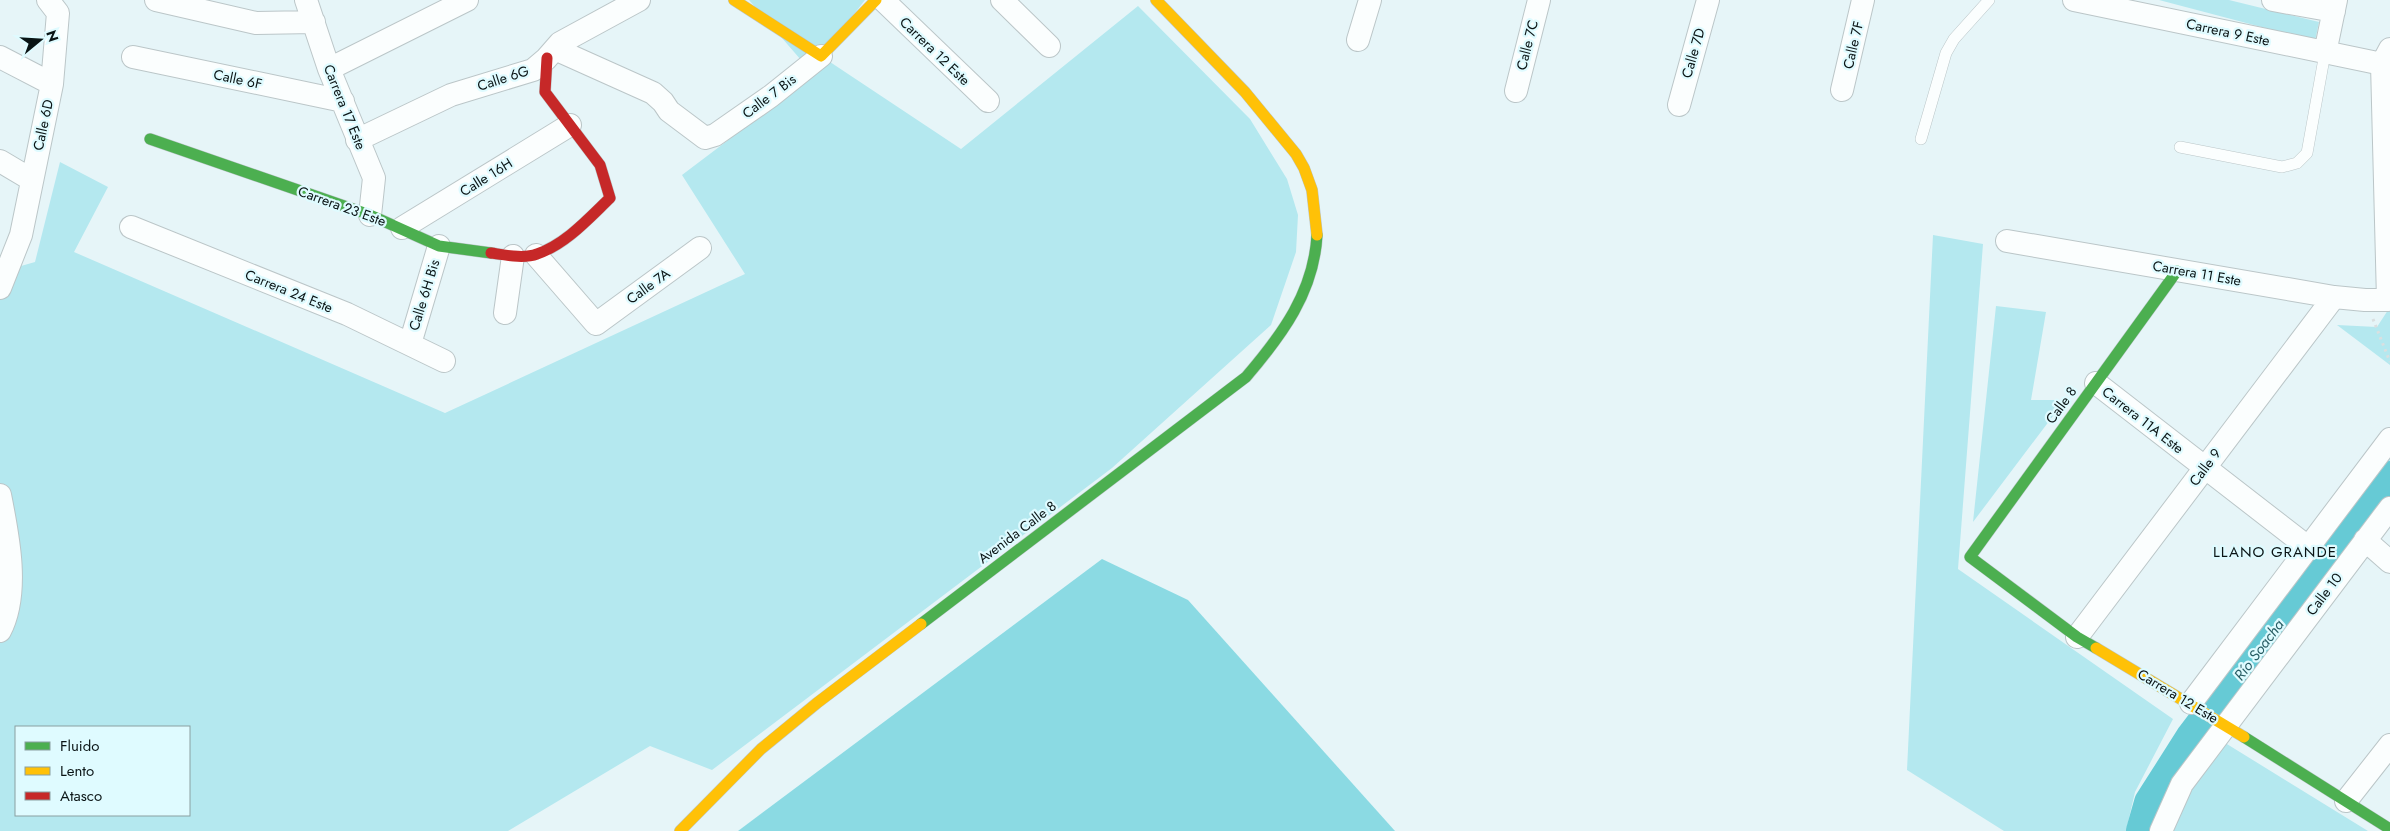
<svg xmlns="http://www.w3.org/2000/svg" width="2390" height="831" font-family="Jost,sans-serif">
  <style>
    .green { fill: #b4e8ef; fill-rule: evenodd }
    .forest { fill: #8bdae3 }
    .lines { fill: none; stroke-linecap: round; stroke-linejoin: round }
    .river { stroke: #66cad5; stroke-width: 34 }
    .lane-casing { stroke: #bbc6c8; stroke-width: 12 }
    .street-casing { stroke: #bbc6c8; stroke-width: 24 }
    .fast-casing { stroke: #bbc6c8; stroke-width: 12 }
    .slow-casing { stroke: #bbc6c8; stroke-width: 12 }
    .jam-casing { stroke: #bbc6c8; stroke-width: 12 }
    .path { stroke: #dadfe0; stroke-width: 3; stroke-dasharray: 2.5 4; stroke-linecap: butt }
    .lane { stroke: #fbfefe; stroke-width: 11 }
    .street { stroke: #fbfefe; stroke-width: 22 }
    .fast { stroke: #4caf50; stroke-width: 11 }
    .slow { stroke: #ffc107; stroke-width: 11 }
    .jam { stroke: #c62828; stroke-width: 11 }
    .labels { text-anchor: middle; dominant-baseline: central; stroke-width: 4.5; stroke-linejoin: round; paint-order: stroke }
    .street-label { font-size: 14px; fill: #0a1415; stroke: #dffbff }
    .neighbourhood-label { font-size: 15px; letter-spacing: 1px; fill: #0a1415; stroke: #dffbff }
    .water-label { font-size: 15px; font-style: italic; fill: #285d64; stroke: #dffbff }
  </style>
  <rect width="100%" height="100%" fill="#e6f5f8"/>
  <path class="green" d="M749,0H865L821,56L961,149L1138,6L1250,119L1287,179L1298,215L1296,252L1271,325L1112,468L712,770L650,746L508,831H0V272L35,262L60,162L108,187L74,252L445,413L745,274L682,175L814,75ZM16,727H189V815H16Z
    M2159,0H2229L2319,22L2315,41Z
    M1933,235L1983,244L1958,569L2173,719L2135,792L2126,831H2004L1907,770Z
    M1996,306L2046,312L2031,400H2065L1973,522Z
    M2390,307V365L2337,325L2377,327Z
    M2390,445V490L2217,720L2155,831H2131L2139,796L2197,704Z
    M2222,741L2368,831H2169L2190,785Z"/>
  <path class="forest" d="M1102,559L1188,600L1395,831H738Z"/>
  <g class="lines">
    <path class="river" d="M2143,831L2151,803L2193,737L2390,478"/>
    <defs>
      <path id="lane" d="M1921,139L1946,53L1954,39L1989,0
        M2180,147L2282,167L2297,163L2307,153L2325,53"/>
      <path id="street" d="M156,0L256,23L314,22
        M306,0L329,69L374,178L370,215
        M883,0L988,101
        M1002,0L1049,46
        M2074,0L2382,64
        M2273,0L2334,11
        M1358,40L1370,0
        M555,49L653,93L663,102L669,111L705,138L715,135L771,96L821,56
        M2325,53L2336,0
        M0,57L52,84
        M133,57L343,101
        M329,69L467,0
        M1842,90L1863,0
        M1516,91L1539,0
        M1679,105L1708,0
        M357,140L451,95L533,70L546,59L560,43L639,0
        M0,161L32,180
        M131,227L347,314L444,361
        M402,228L570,125
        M2007,241L2334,297L2365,300H2388L2382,64L2390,49
        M536,255L596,324L700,248
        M0,288L21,235L52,84L58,13L48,0
        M505,313L513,256
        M410,344L439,246
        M2096,383L2309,548
        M0,495C8,535 20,593 0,631
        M2365,540L2390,562
        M2077,637L2334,297
        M2191,703L2390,439
        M2346,801L2390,745
        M2161,831L2182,784L2390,508"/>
      <path id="fast" d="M150,139L370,215L439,246L491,253
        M921,624L1246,377C1282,335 1314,292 1317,235
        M2096,648L2077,637L1970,557L2177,271
        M2244,737L2390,829"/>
      <path id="slow" d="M734,0L821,56L876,0
        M1156,0L1245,92L1296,154L1304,168L1312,190L1317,235
        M2096,648L2244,737
        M680,831L761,749L817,703L921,624"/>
      <path id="jam" d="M491,253C505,255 524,259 537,254C566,244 588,219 610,198L600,165L545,92L547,58"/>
    </defs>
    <use href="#lane" class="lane-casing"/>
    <use href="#street" class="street-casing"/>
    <use href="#fast" class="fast-casing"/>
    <use href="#slow" class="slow-casing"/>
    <use href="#jam" class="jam-casing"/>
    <path class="path" d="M2373,319L2390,362"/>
    <use href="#lane" class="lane"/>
    <use href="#street" class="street"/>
    <use href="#fast" class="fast"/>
    <use href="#slow" class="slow"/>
    <use href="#jam" class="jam"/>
  </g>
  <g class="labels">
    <g class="street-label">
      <text transform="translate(2228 32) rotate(12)">Carrera 9 Este</text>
      <text transform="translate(1527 45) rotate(-76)">Calle 7C</text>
      <text transform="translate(1853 45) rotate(-77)">Calle 7F</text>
      <text transform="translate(935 51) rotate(44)">Carrera 12 Este</text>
      <text transform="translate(1693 53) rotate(-74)">Calle 7D</text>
      <text transform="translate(503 78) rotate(-18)">Calle 6G</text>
      <text transform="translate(238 79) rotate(12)">Calle 6F</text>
      <text transform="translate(769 96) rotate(-37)">Calle 7 Bis</text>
      <text transform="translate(345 107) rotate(68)">Carrera 17 Este</text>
      <text transform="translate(43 125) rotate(-78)">Calle 6D</text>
      <text transform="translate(486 177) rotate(-32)">Calle 16H</text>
      <text transform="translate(342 206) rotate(20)">Carrera 23 Este</text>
      <text transform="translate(2197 273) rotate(10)">Carrera 11 Este</text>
      <text transform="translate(648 286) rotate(-36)">Calle 7A</text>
      <text transform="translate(289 291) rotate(22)">Carrera 24 Este</text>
      <text transform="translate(424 295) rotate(-73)">Calle 6H Bis</text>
      <text transform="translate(2061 405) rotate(-54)">Calle 8</text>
      <text transform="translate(2143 420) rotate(38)">Carrera 11A Este</text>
      <text transform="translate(2205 467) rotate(-53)">Calle 9</text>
      <text transform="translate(1017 532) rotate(-37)">Avenida Calle 8</text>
      <text transform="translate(2324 594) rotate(-53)">Calle 10</text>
      <text transform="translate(2178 696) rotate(31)">Carrera 12 Este</text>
    </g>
    <g class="neighbourhood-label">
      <text x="2275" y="552">LLANO GRANDE</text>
    </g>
    <g class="water-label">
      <text transform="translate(2259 650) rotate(-53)">Río Soacha</text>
    </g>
  </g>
  <rect x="15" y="726" width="175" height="90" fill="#dffbff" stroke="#8a9fa1"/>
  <rect x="25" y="742" width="25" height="8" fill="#4caf50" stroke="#8a9fa1"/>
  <text x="60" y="751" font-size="15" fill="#0a1415">Fluido</text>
  <rect x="25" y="767" width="25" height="8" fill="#ffc107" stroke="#8a9fa1"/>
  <text x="60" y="776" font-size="15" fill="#0a1415">Lento</text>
  <rect x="25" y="792" width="25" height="8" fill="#c62828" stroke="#8a9fa1"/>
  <text x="60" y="801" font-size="15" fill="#0a1415">Atasco</text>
  <g transform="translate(40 40) rotate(72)" stroke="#dffbff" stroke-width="4" paint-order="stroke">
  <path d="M0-4L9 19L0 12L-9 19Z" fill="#0a1415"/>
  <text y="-8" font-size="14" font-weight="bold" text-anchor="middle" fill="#0a1415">N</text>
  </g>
</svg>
